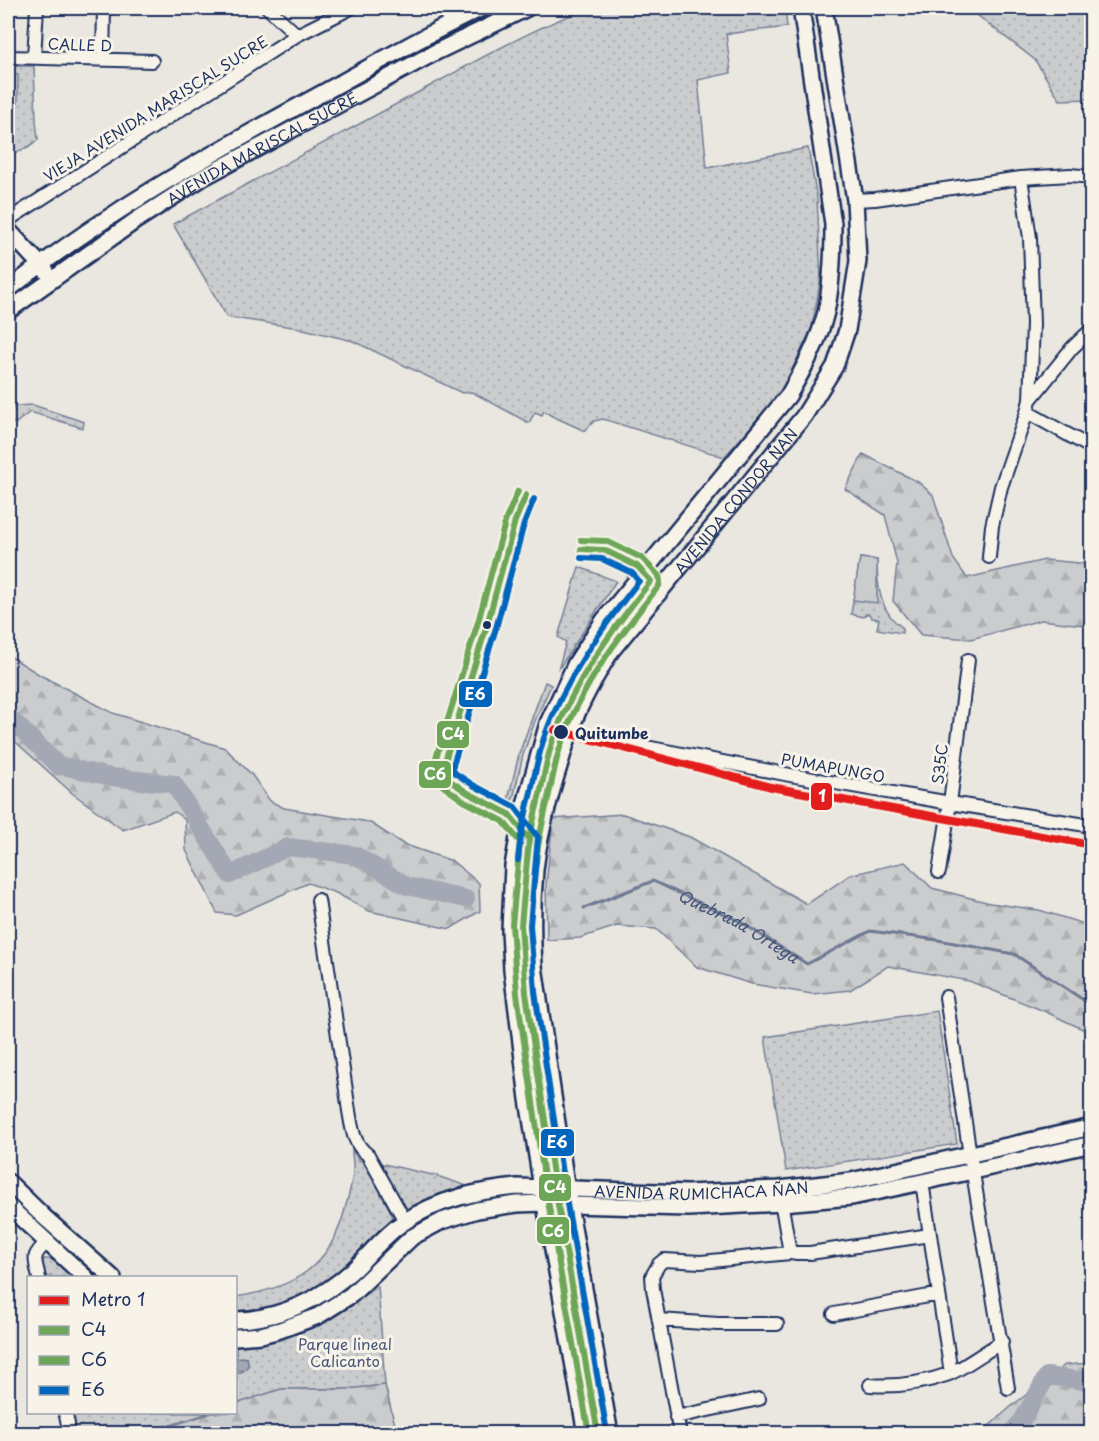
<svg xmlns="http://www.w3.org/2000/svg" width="1099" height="1441" font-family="'Playpen Sans',sans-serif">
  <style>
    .grass { fill: url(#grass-dots); stroke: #737e96; stroke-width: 1.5 }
    .forest { fill: url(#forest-firs); stroke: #737e96; stroke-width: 1.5 }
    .pitch { fill: #cbcccd; stroke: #737e96; stroke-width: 1.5 }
    .water { fill: url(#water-ripples); stroke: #6d7892; stroke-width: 1.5 }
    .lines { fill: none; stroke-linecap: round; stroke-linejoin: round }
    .stream { stroke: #6d7892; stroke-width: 3 }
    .river { stroke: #a3a8b4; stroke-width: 18 }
    .minor-casing { stroke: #1b2f5e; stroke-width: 16 }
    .major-casing { stroke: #1b2f5e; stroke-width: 20 }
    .minor { stroke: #f7f3e8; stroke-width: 12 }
    .major { stroke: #f7f3e8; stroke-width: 15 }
    .bus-1-casing { stroke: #f7f3e8; stroke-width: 10 }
    .bus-2-casing { stroke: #f7f3e8; stroke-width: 10 }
    .bus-3-casing { stroke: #f7f3e8; stroke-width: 10 }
    .bus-1 { stroke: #6ca656; stroke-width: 6 }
    .bus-2 { stroke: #6ca656; stroke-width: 6 }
    .bus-3 { stroke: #0065bd; stroke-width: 6 }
    .metro-1-casing { stroke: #f7f3e8; stroke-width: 12 }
    .metro-1 { stroke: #e31d1b; stroke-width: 8 }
    .bus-dot { fill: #1b2f5e; stroke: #f7f3e8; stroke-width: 2 }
    .labels { text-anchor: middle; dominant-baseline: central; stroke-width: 6; stroke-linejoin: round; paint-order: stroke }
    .street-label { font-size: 15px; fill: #1b2f5e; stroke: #f7f3e8 }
    .stop-label { font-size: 15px; font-weight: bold; fill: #1b2f5e; stroke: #f7f3e8; text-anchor: start }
    .park-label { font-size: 15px; fill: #47567a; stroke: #f7f3e8 }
    .water-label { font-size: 16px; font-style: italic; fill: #445378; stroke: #f7f3e8 }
    .line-badge { stroke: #f7f3e8; stroke-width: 2 }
    .badge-label { font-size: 16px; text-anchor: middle; font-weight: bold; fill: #fff }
  </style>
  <defs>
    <pattern id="grass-dots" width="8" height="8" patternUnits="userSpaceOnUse" patternTransform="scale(1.5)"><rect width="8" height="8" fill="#cbcccd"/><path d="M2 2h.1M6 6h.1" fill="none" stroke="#aeb0b2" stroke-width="1.8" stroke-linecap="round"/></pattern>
    <pattern id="forest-firs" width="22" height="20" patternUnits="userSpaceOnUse" patternTransform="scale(1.5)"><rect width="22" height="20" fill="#cbcccd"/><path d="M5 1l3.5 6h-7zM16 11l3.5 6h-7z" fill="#aeb0b2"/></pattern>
    <pattern id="water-ripples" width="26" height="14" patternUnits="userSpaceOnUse" patternTransform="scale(1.5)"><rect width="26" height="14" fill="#a3a8b4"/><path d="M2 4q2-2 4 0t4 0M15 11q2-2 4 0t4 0" fill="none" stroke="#848996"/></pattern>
  </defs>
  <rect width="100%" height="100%" fill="#eae7e0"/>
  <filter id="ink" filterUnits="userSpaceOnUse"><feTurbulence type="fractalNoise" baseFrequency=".0167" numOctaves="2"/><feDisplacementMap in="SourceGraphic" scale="12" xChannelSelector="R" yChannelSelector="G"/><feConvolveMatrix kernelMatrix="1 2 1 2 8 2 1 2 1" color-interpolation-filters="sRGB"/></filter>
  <g filter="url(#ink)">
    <path class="grass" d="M589,8H785L787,27L726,34L731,73L698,80L707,168L808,148L817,198L821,277L812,327L784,387L756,422L724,457L603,419L594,421L585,431L552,416L544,411L542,415L535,412L529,423L472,392L462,393L353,341L299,328L227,317L173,224C258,178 344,132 430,86C482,58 533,28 589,8Z
      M968,8H1091V99L1060,100L1035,60Z
      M8,66H34L36,120L38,140L28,147L8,156Z
      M33,405L84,422L83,428L30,412L16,423L8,422V412L16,406Z
      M860,558L877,560C877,586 880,613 903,628L902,633L877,629L879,619L872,618L869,614H866L863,617L851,614Z
      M579,567L616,581L558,670L566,642L558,637Z
      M545,682L551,685L535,721L523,755L513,799L508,800L519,754Z
      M937,1011L957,1144L786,1171L765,1037Z
      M352,1150L359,1160L367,1164L393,1217C359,1253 329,1287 281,1305C267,1310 250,1311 236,1313V1297C293,1288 330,1268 345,1209C348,1197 352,1185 353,1173C354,1165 352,1157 352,1150Z
      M379,1163L437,1176L473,1188L408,1211Z
      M44,1259C59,1258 67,1268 77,1277H43L41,1266Z
      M378,1286L385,1385L347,1389H281L236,1404V1345C292,1343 333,1317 378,1286Z
      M71,1413H209L145,1433L68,1434V1432L75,1433Z"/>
    <path class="forest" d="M863,454L918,482L933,495L953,558L967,578L1045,560L1091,564V626L1041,620L971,639L921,635L893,601L897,563L885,515L845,489Z
      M8,655L40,675L113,713L225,748L252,775L270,801L284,808L369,822L403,844L452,861L479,883L480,911L450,929L369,911L336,893L308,883L236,915L217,913L186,850L185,820L175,812L123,830L72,793L8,735Z
      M623,814L690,837L807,904L850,875L905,862L932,888L990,903L1039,910L1091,926V1033L1044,1011L969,981L888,966L850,990L812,994L752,984L697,967L656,929L617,926L580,938L547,940L546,885L553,819Z
      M1091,1363V1433H981L1013,1405L1065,1365Z
      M385,1385L397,1433H148L212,1413L236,1412V1404L281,1389H347Z"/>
    <path class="pitch" d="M8,74L18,75V103H8Z
      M860,558L877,560V603L853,600Z"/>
    <path class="water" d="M241,1357L247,1358C251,1367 244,1372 236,1374V1358Z"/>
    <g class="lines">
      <path class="stream" id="s1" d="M584,908L653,881L739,921L807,964L870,931L938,940L1014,954L1088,1003H1092"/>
      <path class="river" d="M8,716L58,765L111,777L174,784L230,875L288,847L355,855L407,886L466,899
        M1010,1434L1022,1421L1047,1376L1092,1382"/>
      <defs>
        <path id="minor" d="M268,8L297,35
          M8,57L152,61
          M34,57L37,8
          M103,60L104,8
          M855,200L875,199L1021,178L1070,175L1092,177
          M8,220L297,35L351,8
          M1030,400L1072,348L1092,329
          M1027,412L1092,448
          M989,557L992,526L1001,487L1027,412L1030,400L1033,324L1030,238L1021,178
          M569,732L790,775L950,803L1092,826
          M939,872L950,803L968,660
          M318,900L349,1111C352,1128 353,1144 368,1155L405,1221
          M946,997L968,1142L1008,1388
          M922,1182L951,1373
          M780,1195L790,1253
          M39,1278C35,1258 31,1257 46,1243
          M834,1314L939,1294
          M659,1320L718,1324H777
          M870,1385C897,1387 924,1383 949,1374C965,1367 986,1351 1002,1342
          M65,1412L68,1424
          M676,1417L759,1399
          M680,1434L653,1289L652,1276L659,1264L664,1260L701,1262L790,1253H810L930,1235"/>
        <g id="major">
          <path d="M8,230L46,271"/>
          <path d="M8,290C103,214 210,154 317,96C372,66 426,34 482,8"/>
          <path id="s2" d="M8,311L135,221L202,178L434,53L527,8"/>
          <path d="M8,1182L43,1216L113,1278"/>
          <path d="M8,1206L86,1278"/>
          <path id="s3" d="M236,1320C280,1319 322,1299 354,1269C371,1253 385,1234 404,1222C438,1199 478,1191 517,1187L687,1193L779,1189L851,1181L1092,1127"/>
          <path d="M236,1337L261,1335L280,1330L318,1316L351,1295L412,1237L442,1221L477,1210L517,1204L545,1203L569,1205L689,1208L782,1203L852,1197L973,1171L1092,1144"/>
          <path d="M586,1434L542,1188L528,1099L512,970L510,930L513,866L522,815L548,723L576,663L604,620L788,396C803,370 819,341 826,312C832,284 833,252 833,224L801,8"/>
          <path id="s4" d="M610,1434L569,1205L534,966C532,934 532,902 535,870C539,833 549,798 560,763C566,744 571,725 580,707C589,687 600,669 611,651L804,416L835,366L847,330L858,261L855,200L824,8"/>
        </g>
      </defs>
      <use href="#minor" class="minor-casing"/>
      <use href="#major" class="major-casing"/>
      <use href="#minor" class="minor"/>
      <use href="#major" class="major"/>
      <defs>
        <path id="bus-1" d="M526,495L515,521L487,625L444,764V773L449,780L468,793L509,814L529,839L521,925L526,993L555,1188L598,1434
          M527,861C529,838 534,816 540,794C544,776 547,757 553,740C574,681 612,630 651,581L637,566L604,550L581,549"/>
        <path id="bus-2" d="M518,491L506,519L478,622L435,761V776L443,786L464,801L503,821L520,842L512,925L517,994L546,1190L589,1434
          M536,862C538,839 544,817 549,794C553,778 555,761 561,745C581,685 620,635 659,586L660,581L659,576L642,558L606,541L581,540"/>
        <path id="bus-3" d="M534,499L524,524L496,628L453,765V770L455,773L473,785L515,807L538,837L530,925L535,992L564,1187L607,1432
          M518,860C520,837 525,815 531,792C535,774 538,756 544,738C564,680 601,629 639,581L632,573L602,559L581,558"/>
      </defs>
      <use href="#bus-1" class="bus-1-casing"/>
      <use href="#bus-2" class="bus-2-casing"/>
      <use href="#bus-3" class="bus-3-casing"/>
      <use href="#bus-1" class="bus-1"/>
      <use href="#bus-2" class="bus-2"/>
      <use href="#bus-3" class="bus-3"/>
      <defs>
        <path id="metro-1" d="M555,730L771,787L1092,845"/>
      </defs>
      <use href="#metro-1" class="metro-1-casing"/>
      <use href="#metro-1" class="metro-1"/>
    </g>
  </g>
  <g class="bus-dot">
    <circle cx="487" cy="625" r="5"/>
    <circle cx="561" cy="732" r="8"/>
  </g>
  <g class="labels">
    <g class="street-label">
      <text transform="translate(80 44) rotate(2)">CALLE D</text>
      <text transform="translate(155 108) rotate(-32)">VIEJA AVENIDA MARISCAL SUCRE</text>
      <text stroke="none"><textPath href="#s2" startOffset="302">AVENIDA MARISCAL SUCRE</textPath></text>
      <text stroke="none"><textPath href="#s4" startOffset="999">AVENIDA CONDOR ÑAN</textPath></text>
      <text transform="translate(939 764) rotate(-83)">S35C</text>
      <text transform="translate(833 767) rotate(10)">PUMAPUNGO</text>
      <text stroke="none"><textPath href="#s3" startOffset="504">AVENIDA RUMICHACA ÑAN</textPath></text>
    </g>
    <g class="stop-label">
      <text x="575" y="732">Quitumbe</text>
    </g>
    <g class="park-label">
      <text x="345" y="1343">Parque lineal<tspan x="345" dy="17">Calicanto</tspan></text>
    </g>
    <g class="water-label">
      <text stroke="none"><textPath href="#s1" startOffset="171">Quebrada Ortega</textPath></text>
    </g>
  </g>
  <g class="line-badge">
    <rect x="458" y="680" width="35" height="28" rx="6" fill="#0065bd"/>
    <rect x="436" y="720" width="34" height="29" rx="6" fill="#6ca656"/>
    <rect x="418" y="760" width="34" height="29" rx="6" fill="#6ca656"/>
    <rect x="810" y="782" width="23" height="29" rx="6" fill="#e31d1b"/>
    <rect x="540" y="1128" width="35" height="29" rx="6" fill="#0065bd"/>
    <rect x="538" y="1173" width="34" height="29" rx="6" fill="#6ca656"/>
    <rect x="536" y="1216" width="34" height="29" rx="6" fill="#6ca656"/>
  </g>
  <g class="badge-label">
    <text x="475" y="700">E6</text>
    <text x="453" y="740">C4</text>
    <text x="435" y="780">C6</text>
    <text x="822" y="802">1</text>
    <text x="557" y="1148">E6</text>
    <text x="555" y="1193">C4</text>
    <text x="553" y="1237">C6</text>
  </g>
  <rect width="1099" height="1441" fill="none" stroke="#f7f3e8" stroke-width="30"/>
  <rect x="15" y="15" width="1069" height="1411" fill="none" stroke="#1b2f5e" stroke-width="2" filter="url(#ink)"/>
  <rect x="27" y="1276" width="210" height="138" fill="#f7f3e8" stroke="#9fa5b1" stroke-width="1.5"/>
  <rect x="39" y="1296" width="30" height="9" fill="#e31d1b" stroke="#9fa5b1" stroke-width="1.5"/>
  <text x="81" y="1306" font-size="18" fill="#1b2f5e">Metro 1</text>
  <rect x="39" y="1326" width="30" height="9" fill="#6ca656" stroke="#9fa5b1" stroke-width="1.5"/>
  <text x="81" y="1336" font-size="18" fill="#1b2f5e">C4</text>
  <rect x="39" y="1356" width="30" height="9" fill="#6ca656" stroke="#9fa5b1" stroke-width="1.5"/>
  <text x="81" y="1366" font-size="18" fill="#1b2f5e">C6</text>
  <rect x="39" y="1386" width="30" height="9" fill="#0065bd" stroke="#9fa5b1" stroke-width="1.5"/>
  <text x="81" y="1396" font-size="18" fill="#1b2f5e">E6</text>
</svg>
